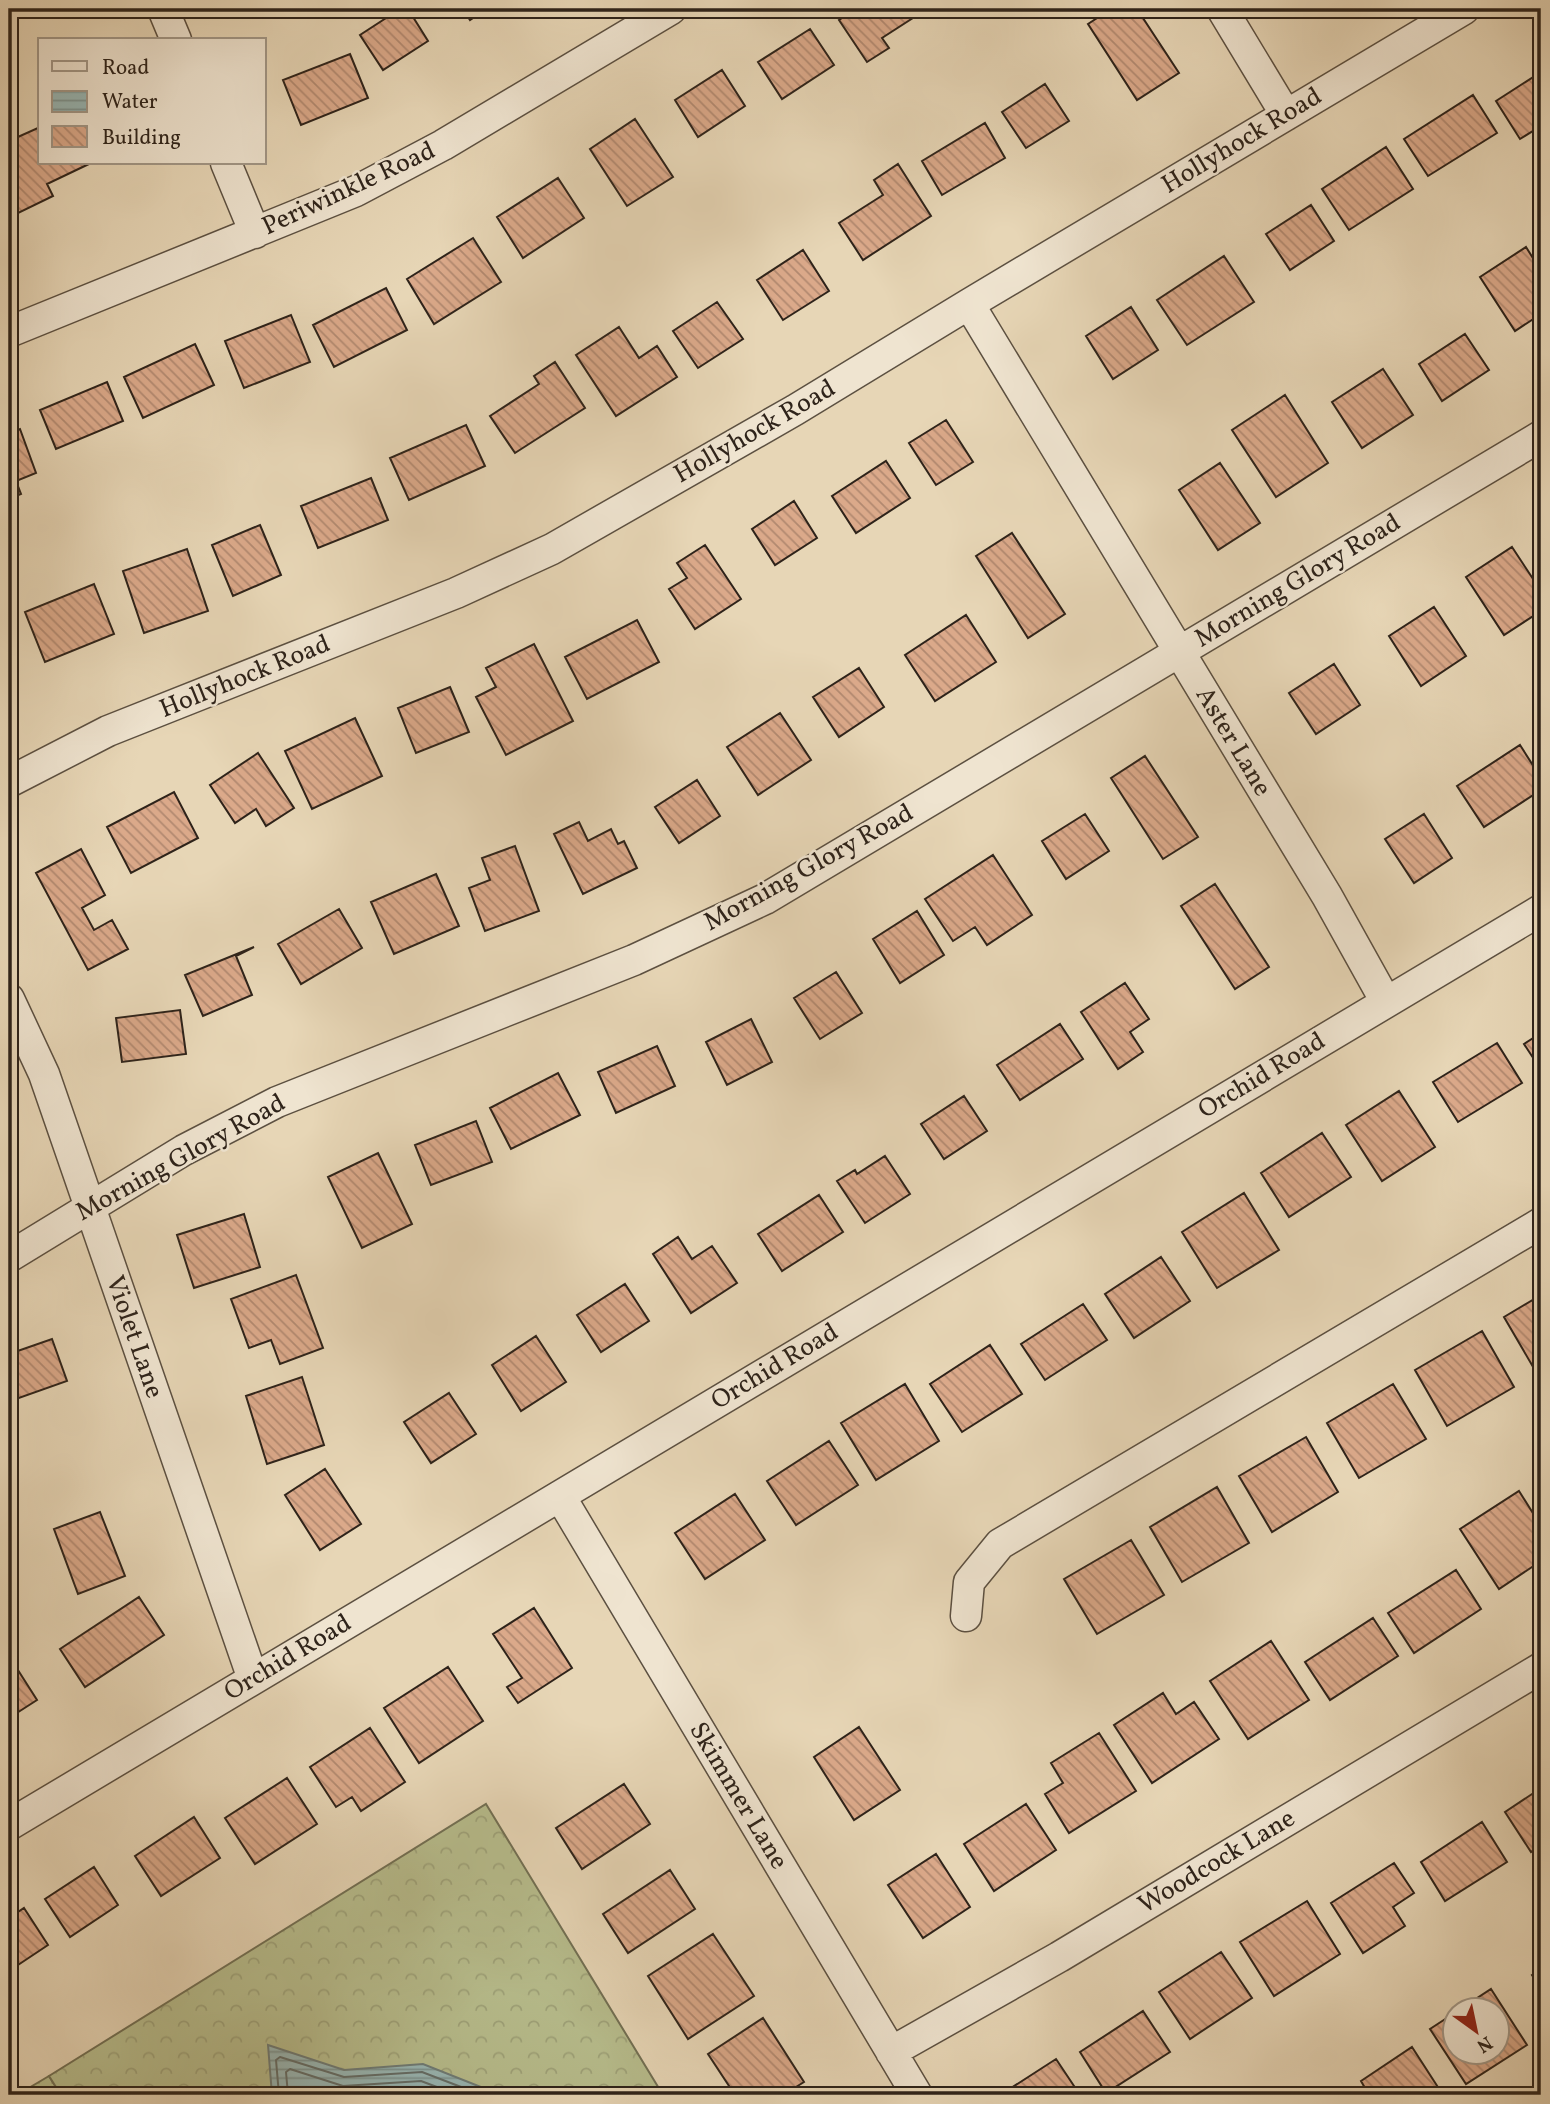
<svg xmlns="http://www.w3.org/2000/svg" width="1550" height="2104" font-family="Vollkorn,serif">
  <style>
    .green { fill: url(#green-dots); stroke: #727054; stroke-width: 2 }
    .forest { fill: url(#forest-crowns); stroke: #727054; stroke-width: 2 }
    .water { fill: url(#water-rules); stroke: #6e7c77; stroke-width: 2 }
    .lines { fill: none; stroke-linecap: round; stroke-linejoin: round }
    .shore { stroke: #636d68; stroke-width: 2 }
    .building { fill: url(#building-back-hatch); stroke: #2e231a; stroke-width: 2 }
    .minor-casing { stroke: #5c5041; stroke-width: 33 }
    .minor { stroke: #efe4d0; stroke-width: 30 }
    .labels { text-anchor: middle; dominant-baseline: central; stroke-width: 5; stroke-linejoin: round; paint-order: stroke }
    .street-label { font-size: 26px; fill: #2e231a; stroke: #efe4d0 }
  </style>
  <defs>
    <pattern id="green-dots" width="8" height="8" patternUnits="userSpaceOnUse" patternTransform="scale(1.75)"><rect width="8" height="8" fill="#b7bd8d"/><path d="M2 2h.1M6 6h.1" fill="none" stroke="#9ea279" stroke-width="1.8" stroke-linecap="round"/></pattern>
    <pattern id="forest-crowns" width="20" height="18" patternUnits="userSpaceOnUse" patternTransform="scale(1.75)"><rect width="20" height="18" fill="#b7bd8d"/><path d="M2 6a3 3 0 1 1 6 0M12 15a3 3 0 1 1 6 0" fill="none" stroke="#9ea279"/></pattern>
    <pattern id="water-rules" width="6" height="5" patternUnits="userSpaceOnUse" patternTransform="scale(1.75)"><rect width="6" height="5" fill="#98b7b5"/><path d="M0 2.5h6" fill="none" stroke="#7c9492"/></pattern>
    <pattern id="building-back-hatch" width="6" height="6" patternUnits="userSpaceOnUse" patternTransform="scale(1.75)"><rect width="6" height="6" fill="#dba98a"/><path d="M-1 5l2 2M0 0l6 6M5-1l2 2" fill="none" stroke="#b28970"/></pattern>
  </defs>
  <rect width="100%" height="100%" fill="#e7d6b6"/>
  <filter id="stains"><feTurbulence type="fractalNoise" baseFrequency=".00286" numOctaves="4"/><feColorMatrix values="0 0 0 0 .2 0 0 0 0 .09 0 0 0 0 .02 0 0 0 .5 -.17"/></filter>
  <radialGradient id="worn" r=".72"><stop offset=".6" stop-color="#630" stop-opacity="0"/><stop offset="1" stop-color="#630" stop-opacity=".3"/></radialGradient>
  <path class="green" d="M49,2076L61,2095H17Z"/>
  <path class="forest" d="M486,1804L663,2095H61L49,2076Z"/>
  <path class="water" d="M268,2045L344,2070L423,2064L501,2095H272Z"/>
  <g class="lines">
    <path class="shore" d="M279,2095L276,2060L280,2057L344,2077L422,2072L482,2095
      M288,2095L286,2072L290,2069L343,2086L421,2081L458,2095"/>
  </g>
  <path class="building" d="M400,9H408L428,41L383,70L360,35Z
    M463,9H486L470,20Z
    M856,9H911L916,16L882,38L889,48L867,62L839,20Z
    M1111,9H1137L1179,73L1137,100L1088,24Z
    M810,29L834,65L782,99L758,62Z
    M350,54L368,98L301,125L283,80Z
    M722,70L745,106L698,137L675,100Z
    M1541,72V126L1520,139L1496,101Z
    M1045,84L1069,121L1026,148L1002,112Z
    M1473,95L1497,133L1428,176L1404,139Z
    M635,119L673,177L627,206L590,149Z
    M985,123L1005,158L942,195L922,161Z
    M40,127V163H91L47,184L53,196L10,217L9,141Z
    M1386,147L1413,189L1349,230L1322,189Z
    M898,164L931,216L863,260L839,223L883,195L874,180Z
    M558,178L584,218L523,258L497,217Z
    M1311,205L1334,241L1290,270L1266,234Z
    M473,238L501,282L434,324L407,279Z
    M1526,247L1541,271V314L1515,331L1480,277Z
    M803,250L829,291L783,320L757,280Z
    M1224,256L1254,302L1187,345L1157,300Z
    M386,288L407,330L334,367L313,325Z
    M717,302L743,339L698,368L673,331Z
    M1131,307L1158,350L1113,379L1086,336Z
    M291,315L310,362L244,388L225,341Z
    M619,327L639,358L657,346L677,377L616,416L576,355Z
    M1465,334L1489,370L1442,401L1419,364Z
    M195,344L214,385L143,418L124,377Z
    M555,362L585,408L515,453L490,416L539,384L534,376Z
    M1383,369L1413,415L1362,448L1332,402Z
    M107,382L123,421L56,449L40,410Z
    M1285,395L1328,463L1276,497L1232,430Z
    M946,420L973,462L936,485L909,443Z
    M466,425L485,466L409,500L390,458Z
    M20,429L36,473L16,481L21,494L9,499V434Z
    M886,461L910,498L856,533L832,496Z
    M1220,463L1260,523L1218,550L1179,490Z
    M371,478L388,520L318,548L301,506Z
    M794,501L817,538L775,565L752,529Z
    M260,525L281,575L233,596L212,545Z
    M1012,533L1065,614L1028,638L976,556Z
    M705,545L741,599L695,629L669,589L687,578L677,563Z
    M1512,547L1541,591V611L1504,635L1466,577Z
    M187,549L208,611L144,633L123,571Z
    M94,584L114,634L45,662L25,612Z
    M1434,607L1466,656L1421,686L1389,636Z
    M966,615L996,662L935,701L905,655Z
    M637,620L659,662L587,699L565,657Z
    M534,644L573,721L506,755L476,697L496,687L486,668Z
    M1334,664L1360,705L1316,734L1289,693Z
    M859,668L884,707L839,737L813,697Z
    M450,687L469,732L416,753L398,708Z
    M780,713L811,760L758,795L727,747Z
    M355,718L382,776L312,809L285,751Z
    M1520,745L1541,778V790L1484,827L1457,786Z
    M258,753L294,808L266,826L256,809L235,823L210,785Z
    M1145,756L1198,837L1163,859L1111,778Z
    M697,780L720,816L679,843L655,807Z
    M174,792L198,838L131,873L107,827Z
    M1085,814L1109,851L1066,879L1042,841Z
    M1424,814L1452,858L1414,883L1385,839Z
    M579,822L588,841L611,829L618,844L624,841L637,868L583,894L554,834Z
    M515,846L539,911L485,931L469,888L490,880L482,858Z
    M81,849L105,895L82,908L94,930L112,920L128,949L88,970L36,873Z
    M993,855L1032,915L987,945L975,927L953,941L925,899Z
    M436,874L459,926L394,954L371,902Z
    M1215,884L1269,967L1235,989L1181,906Z
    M339,909L362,948L301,984L278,944Z
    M917,911L944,955L900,983L873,939Z
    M254,947L236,956L252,995L203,1016L185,975Z
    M836,972L862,1013L820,1039L794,998Z
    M1125,983L1149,1019L1130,1032L1143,1052L1118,1069L1081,1012Z
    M180,1010L186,1054L122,1062L116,1018Z
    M751,1019L772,1062L727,1085L706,1042Z
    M1060,1024L1083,1059L1020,1100L997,1065Z
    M1541,1033V1070L1524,1044Z
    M1497,1043L1522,1083L1458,1122L1433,1082Z
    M657,1046L675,1086L616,1113L598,1072Z
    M558,1073L580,1115L511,1149L490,1108Z
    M1399,1091L1435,1147L1382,1181L1346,1125Z
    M964,1096L987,1131L944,1159L921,1124Z
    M476,1121L492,1162L431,1185L415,1145Z
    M1322,1133L1351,1177L1289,1217L1261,1173Z
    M378,1153L412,1224L362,1248L328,1177Z
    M885,1156L910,1194L865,1223L837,1181L855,1170L857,1174Z
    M1244,1193L1279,1250L1217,1288L1182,1232Z
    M819,1195L843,1232L782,1271L758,1234Z
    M244,1214L260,1267L194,1288L177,1235Z
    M678,1237L692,1259L712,1246L737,1283L691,1313L653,1254Z
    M1161,1257L1190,1301L1134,1338L1105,1294Z
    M296,1275L323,1348L280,1364L271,1340L249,1348L231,1299Z
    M625,1284L649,1321L601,1352L577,1315Z
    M1541,1295V1370L1536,1372L1504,1317Z
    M1083,1304L1107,1340L1045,1380L1021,1344Z
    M1482,1331L1514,1387L1447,1426L1415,1370Z
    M536,1336L566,1382L521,1411L492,1365Z
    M52,1339L67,1381L16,1399L9,1378V1354Z
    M990,1345L1022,1394L962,1432L930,1384Z
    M302,1377L324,1445L267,1464L246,1396Z
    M905,1384L939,1441L876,1480L841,1423Z
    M1393,1384L1426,1439L1359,1478L1327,1423Z
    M449,1393L476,1434L431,1463L404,1422Z
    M1306,1437L1338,1492L1272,1532L1239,1476Z
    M829,1441L858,1485L796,1525L767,1481Z
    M325,1469L361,1524L320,1550L285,1495Z
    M1217,1487L1249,1543L1182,1582L1150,1527Z
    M1519,1491L1541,1526V1561L1499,1589L1460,1529Z
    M735,1494L765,1540L705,1579L675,1533Z
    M100,1512L125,1576L78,1594L54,1529Z
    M1131,1540L1164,1595L1097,1634L1064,1579Z
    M1456,1570L1481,1609L1414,1653L1388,1613Z
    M139,1597L164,1635L85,1687L60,1649Z
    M534,1608L572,1668L518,1703L507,1687L522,1678L493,1634Z
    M1373,1618L1398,1656L1330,1700L1305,1662Z
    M1271,1641L1309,1700L1248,1739L1210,1681Z
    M9,1656L37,1700L9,1718Z
    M448,1667L483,1721L419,1763L384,1708Z
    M1163,1693L1176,1714L1194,1702L1219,1739L1152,1783L1114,1725Z
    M859,1727L900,1790L854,1820L814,1757Z
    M370,1728L405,1782L361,1811L352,1797L336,1807L310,1767Z
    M1099,1733L1136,1791L1069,1833L1045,1794L1063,1783L1051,1763Z
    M287,1778L317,1824L255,1864L225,1818Z
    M624,1784L650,1824L582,1869L556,1828Z
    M1541,1788V1845L1531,1852L1505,1812Z
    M1026,1804L1056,1850L994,1891L964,1844Z
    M194,1817L220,1858L161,1896L135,1856Z
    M1482,1822L1507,1862L1445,1901L1421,1862Z
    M936,1854L970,1907L923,1938L888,1885Z
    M1394,1863L1414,1893L1393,1907L1405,1926L1363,1953L1331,1903Z
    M94,1867L118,1905L70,1937L45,1899Z
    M670,1870L695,1909L628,1953L603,1914Z
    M1307,1901L1340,1954L1274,1996L1240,1942Z
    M24,1908L48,1945L9,1971V1918Z
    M713,1934L754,1996L688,2039L648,1976Z
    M1221,1952L1252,1998L1190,2039L1159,1992Z
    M1541,1969V1989L1532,1975Z
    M1491,1989L1527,2045L1466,2084L1430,2029L1456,2012V2052H1498V2010H1459Z
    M1143,2011L1170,2052L1106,2093L1080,2052Z
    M763,2018L804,2082L783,2095H735L708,2054Z
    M1412,2047L1443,2095H1369L1361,2081Z
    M1056,2059L1080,2095H1012L1008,2090Z"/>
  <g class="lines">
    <defs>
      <path id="minor" d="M163,9L176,40
        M1222,9L1286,115
        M226,163L255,233
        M969,304L1327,896L1386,1002
        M9,332L356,191L443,145L671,9
        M9,782L108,731L456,593L552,549L795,410L969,304L1464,9
        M9,999L44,1074L253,1679
        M9,1257L184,1150L277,1102L634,960L765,899L1541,436
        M560,1496L917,2095
        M966,1616L969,1582L1000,1544L1541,1223
        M9,1825L1541,910
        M891,2052L1059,1957L1541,1668"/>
    </defs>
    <use href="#minor" class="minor-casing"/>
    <use href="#minor" class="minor"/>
  </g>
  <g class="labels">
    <g class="street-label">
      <text transform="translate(1242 141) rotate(-31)">Hollyhock Road</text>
      <text transform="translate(349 189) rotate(-25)">Periwinkle Road</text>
      <text transform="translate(755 432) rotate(-30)">Hollyhock Road</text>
      <text transform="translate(1298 581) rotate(-31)">Morning Glory Road</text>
      <text transform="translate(245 677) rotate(-22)">Hollyhock Road</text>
      <text transform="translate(1233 742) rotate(59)">Aster Lane</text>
      <text transform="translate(809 868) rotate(-29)">Morning Glory Road</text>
      <text transform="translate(1262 1076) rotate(-31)">Orchid Road</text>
      <text transform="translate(181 1158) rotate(-29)">Morning Glory Road</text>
      <text transform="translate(134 1337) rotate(71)">Violet Lane</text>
      <text transform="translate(775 1367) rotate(-31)">Orchid Road</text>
      <text transform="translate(288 1658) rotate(-31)">Orchid Road</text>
      <text transform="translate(738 1796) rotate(59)">Skimmer Lane</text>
      <text transform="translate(1217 1862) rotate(-31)">Woodcock Lane</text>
    </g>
  </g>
  <rect width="1550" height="2104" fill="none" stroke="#e7d6b6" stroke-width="35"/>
  <rect x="10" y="10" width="1529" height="2083" fill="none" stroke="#2e231a" stroke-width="3.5"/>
  <rect x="18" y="18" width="1515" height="2069" fill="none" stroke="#2e231a" stroke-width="2"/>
  <rect x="38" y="38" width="228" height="126" fill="#efe4d0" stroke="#a29787" stroke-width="2"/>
  <rect x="52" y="61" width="35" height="10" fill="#efe4d0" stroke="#a29787" stroke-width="2"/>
  <text x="102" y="74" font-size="21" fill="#2e231a">Road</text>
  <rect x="52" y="91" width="35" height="21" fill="url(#water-rules)" stroke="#a29787" stroke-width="2"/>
  <text x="102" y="108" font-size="21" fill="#2e231a">Water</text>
  <rect x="52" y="126" width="35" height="21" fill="url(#building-back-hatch)" stroke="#a29787" stroke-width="2"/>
  <text x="102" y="144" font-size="21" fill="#2e231a">Building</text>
  <g transform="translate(1476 2031) rotate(147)"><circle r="33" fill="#efe4d0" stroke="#a29787" stroke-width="2"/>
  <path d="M0-5L12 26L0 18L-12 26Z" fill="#8f2418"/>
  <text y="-10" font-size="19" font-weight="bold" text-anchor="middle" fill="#2e231a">N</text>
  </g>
  <rect width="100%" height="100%" filter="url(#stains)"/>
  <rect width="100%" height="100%" fill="url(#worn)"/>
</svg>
